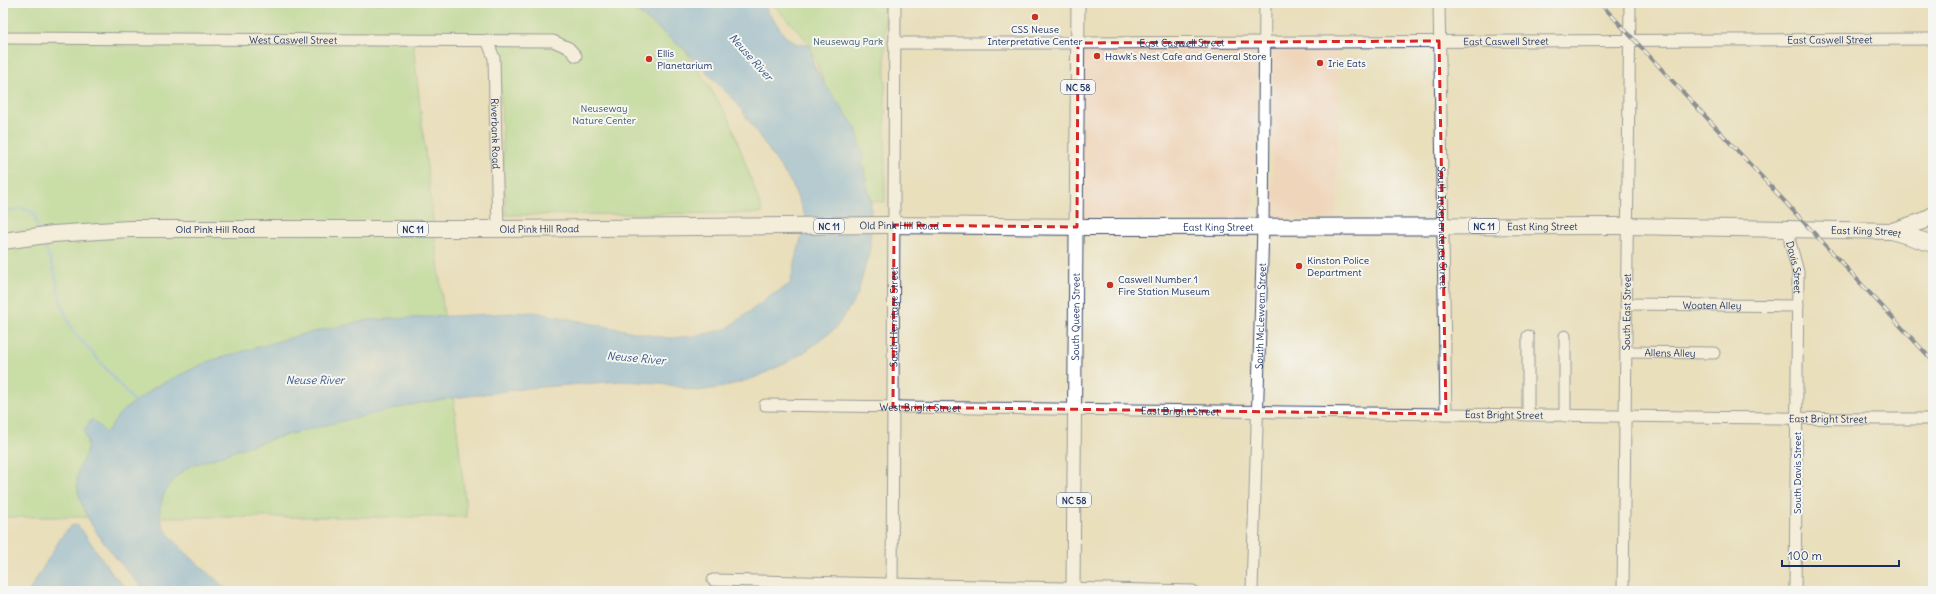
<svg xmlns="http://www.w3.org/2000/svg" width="1936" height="594" font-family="Delius,sans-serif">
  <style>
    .built { fill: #efd6bb }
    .green { fill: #a2dc8f; stroke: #5e8676 }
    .water { fill: #77b4e9; stroke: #4972a4 }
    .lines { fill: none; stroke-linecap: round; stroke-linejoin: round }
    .stream { stroke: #77b4e9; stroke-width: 2.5 }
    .minor-casing { stroke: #3a496c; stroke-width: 13 }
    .major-casing { stroke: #3a496c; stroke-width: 15 }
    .highway-casing { stroke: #3a496c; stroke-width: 18 }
    .minor { stroke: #fff; stroke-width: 11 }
    .major { stroke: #fff; stroke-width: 13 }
    .highway { stroke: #fff; stroke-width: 16 }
    .rail-casing { stroke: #1b2f5e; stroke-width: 4 }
    .rail { stroke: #f6f6f2; stroke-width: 2.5; stroke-dasharray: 8; stroke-linecap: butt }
    .marked { fill: none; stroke: #d62828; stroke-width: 3; stroke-dasharray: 8 5; stroke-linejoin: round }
    .poi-dot { fill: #c8321e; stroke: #f6f6f2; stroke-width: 1.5 }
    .labels { text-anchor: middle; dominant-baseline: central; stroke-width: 4; stroke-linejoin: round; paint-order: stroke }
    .shield { fill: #f6f6f2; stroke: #5d6b8a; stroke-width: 1 }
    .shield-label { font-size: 9px; font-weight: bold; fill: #1b2f5e }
    .poi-label { font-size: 10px; fill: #1b2f5e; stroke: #f6f6f2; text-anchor: start }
    .street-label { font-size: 10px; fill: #1b2f5e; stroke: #f6f6f2 }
    .park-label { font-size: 10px; fill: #3d5a6a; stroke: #f6f6f2 }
    .water-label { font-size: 11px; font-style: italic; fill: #375788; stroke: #f6f6f2 }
  </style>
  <rect width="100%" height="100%" fill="#f6f6f2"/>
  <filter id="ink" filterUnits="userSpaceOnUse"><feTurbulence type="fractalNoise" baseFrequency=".025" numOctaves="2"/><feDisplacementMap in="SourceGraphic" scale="8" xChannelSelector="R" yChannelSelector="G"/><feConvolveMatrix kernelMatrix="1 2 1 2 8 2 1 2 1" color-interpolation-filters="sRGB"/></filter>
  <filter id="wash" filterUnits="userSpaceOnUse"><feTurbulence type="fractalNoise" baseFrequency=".012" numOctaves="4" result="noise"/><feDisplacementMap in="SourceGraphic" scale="16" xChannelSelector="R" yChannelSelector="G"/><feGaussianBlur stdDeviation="0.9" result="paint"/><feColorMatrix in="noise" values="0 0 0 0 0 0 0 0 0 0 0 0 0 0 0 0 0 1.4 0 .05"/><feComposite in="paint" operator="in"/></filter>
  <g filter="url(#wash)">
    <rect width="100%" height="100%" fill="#e9dfbb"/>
    <path class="built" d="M1252,48L1256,50L1257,52L1253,217L1251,219H1089L1084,217L1082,215L1083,52L1087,49Z
      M1278,50H1339L1337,219L1272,218L1273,54Z"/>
    <path class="green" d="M3,3H627L686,51L730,120L763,213L506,215L498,36L412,35L467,517H3Z
      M772,3H885V202L872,201L808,42Z"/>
    <path class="water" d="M627,3H762L785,36L797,44L802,43L811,47L813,64L824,83L856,128L863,155L862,161L871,202L870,249L857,296L835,329L803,353L786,363L754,378L724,387L697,391L661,383L621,381L529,388L438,400L411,405C347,421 280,433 218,457C208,461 193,464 184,470C170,481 158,498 160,517C162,537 213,576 229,591H145C121,563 77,520 77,480C78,456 94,458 84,431L92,419L106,433L120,413L155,387L209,361L304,334L368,320L534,312L649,335L669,338L695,336L726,329L772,295L790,284L806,218L792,184L737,103L686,51Z
      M77,525L81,529L112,573L129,591H29L62,536L71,526Z"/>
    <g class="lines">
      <path class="stream" d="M3,212L22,208L34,213L38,230
        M43,242L53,266L61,303L72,330L136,403"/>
    </g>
  </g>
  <g filter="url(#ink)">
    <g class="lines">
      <defs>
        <g id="minor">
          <path id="s1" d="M1439,3L1446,414"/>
          <path id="s2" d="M3,38L553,41L569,48L576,56"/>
          <path id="s3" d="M487,40L494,58L498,229"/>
          <path id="s4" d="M894,43H1078L1933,39"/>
          <path id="s5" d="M1790,229V242L1798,272L1795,591"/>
          <path id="s6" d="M1626,304L1798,306"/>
          <path d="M1528,336V415"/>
          <path d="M1565,336V416"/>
          <path id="s7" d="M1626,352L1714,353"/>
          <path id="s8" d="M765,405C992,408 1219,412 1446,414C1608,415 1771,419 1933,419"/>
          <path d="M713,580L1193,591"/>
          <path id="s9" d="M892,591L895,3"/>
          <path id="s10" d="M1252,591L1263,227L1265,3"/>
          <path id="s11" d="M1623,591L1630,3"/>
        </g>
        <g id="major">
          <path id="s12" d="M1073,591L1078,3"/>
        </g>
        <g id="highway">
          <path d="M1892,231L1923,221L1933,215"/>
          <path id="s13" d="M3,241L53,234L129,229H498L885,225L1090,227L1627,226L1892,231L1933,244"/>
        </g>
      </defs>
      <use href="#minor" class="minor-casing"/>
      <use href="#major" class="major-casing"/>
      <use href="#highway" class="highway-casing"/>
      <use href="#minor" class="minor"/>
      <use href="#major" class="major"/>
      <use href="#highway" class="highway"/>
      <defs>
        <path id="rail" d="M1600,3L1933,361"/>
      </defs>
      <use href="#rail" class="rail-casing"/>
      <use href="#rail" class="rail"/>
    </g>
  </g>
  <path d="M0 0H1936V594H0ZM1439,41L1446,414L893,407L894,225L1077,227L1078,43Z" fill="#e9dfbb" fill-opacity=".55" fill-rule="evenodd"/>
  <path class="marked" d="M1439,41L1446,414L893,407L894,225L1077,227L1078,43Z"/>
  <g class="poi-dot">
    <circle cx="1035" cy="17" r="4"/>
    <circle cx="1097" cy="56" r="4"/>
    <circle cx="649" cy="59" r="4"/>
    <circle cx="1320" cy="63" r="4"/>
    <circle cx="1299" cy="266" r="4"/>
    <circle cx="1110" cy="285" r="4"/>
  </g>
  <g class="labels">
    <g class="shield">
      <rect x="1061" y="80" width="34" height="14" rx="3"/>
      <rect x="814" y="219" width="30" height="14" rx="3"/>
      <rect x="1469" y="219" width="30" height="14" rx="3"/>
      <rect x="398" y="222" width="30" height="14" rx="3"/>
      <rect x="1057" y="493" width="34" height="14" rx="3"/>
    </g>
    <g class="shield-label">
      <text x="1078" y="87">NC 58</text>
      <text x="829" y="226">NC 11</text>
      <text x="1484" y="226">NC 11</text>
      <text x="413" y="229">NC 11</text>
      <text x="1074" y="500">NC 58</text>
    </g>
    <g class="poi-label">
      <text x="1035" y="29" text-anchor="middle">CSS Neuse<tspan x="1035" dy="12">Interpretative Center</tspan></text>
      <text x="657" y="53">Ellis<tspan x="657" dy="12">Planetarium</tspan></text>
      <text x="1105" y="56">Hawk's Nest Cafe and General Store</text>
      <text x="1328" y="63">Irie Eats</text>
      <text x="1307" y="260">Kinston Police<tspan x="1307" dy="12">Department</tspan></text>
      <text x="1118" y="279">Caswell Number 1<tspan x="1118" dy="12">Fire Station Museum</tspan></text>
    </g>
    <g class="street-label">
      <text stroke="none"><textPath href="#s2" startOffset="290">West Caswell Street</textPath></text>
      <text stroke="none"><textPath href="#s4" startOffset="936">East Caswell Street</textPath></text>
      <text stroke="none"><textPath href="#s4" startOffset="612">East Caswell Street</textPath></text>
      <text stroke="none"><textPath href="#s4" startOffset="288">East Caswell Street</textPath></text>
      <text stroke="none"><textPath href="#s3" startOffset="95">Riverbank Road</textPath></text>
      <text stroke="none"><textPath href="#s13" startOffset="897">Old Pink Hill Road</textPath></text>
      <text stroke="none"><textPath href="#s13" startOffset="1540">East King Street</textPath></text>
      <text stroke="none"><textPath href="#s13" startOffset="1216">East King Street</textPath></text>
      <text stroke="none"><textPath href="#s1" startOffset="225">South Independence Street</textPath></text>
      <text stroke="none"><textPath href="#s13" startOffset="213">Old Pink Hill Road</textPath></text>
      <text stroke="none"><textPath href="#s13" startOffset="537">Old Pink Hill Road</textPath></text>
      <text stroke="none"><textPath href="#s13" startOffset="1864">East King Street</textPath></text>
      <text stroke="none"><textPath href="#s5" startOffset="39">Davis Street</textPath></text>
      <text stroke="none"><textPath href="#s6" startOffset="86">Wooten Alley</textPath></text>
      <text stroke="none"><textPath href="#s11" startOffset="279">South East Street</textPath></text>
      <text stroke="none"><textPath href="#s10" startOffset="275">South McLewean Street</textPath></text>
      <text stroke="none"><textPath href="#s9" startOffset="274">South Herritage Street</textPath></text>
      <text stroke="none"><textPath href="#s12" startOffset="274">South Queen Street</textPath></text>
      <text stroke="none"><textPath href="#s7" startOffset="44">Allens Alley</textPath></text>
      <text stroke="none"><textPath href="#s8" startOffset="155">West Bright Street</textPath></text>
      <text stroke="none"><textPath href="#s8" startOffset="415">East Bright Street</textPath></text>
      <text stroke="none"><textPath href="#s8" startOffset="739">East Bright Street</textPath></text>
      <text stroke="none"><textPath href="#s8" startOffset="1063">East Bright Street</textPath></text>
      <text transform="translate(1797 473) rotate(-90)">South Davis Street</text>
    </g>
    <g class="park-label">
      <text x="848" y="41">Neuseway Park</text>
      <text x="604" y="108">Neuseway<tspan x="604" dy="12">Nature Center</tspan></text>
    </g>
    <g class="water-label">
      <text transform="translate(751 57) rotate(48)">Neuse River</text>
      <text transform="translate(636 358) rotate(5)">Neuse River</text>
      <text x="315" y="380">Neuse River</text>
    </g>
  </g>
  <rect width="1936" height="594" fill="none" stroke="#f6f6f2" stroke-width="16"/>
  <path d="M1782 560v6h117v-6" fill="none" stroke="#1b2f5e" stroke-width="2"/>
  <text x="1788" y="560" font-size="12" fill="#1b2f5e" stroke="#f6f6f2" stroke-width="3" paint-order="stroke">100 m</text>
</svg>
